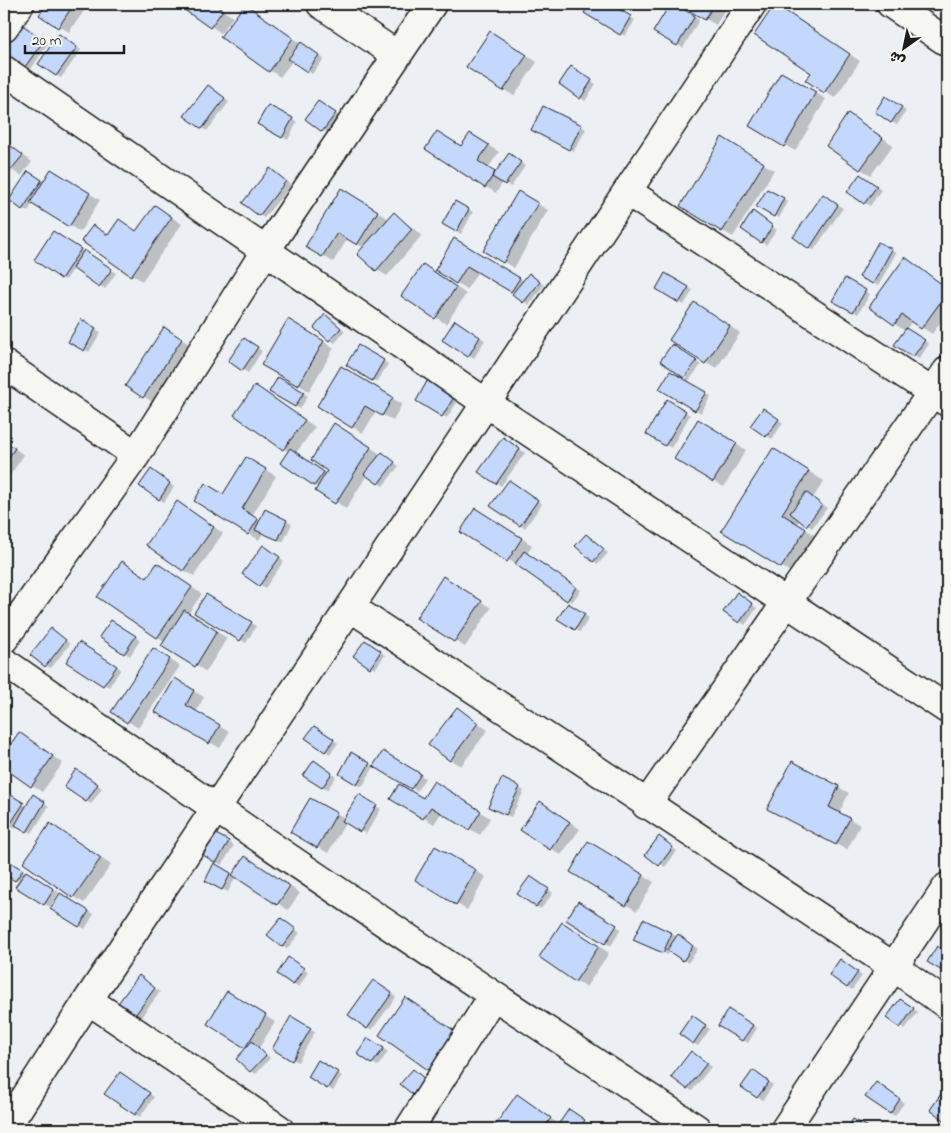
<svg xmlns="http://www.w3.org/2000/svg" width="951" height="1133" font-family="'Indie Flower','Playpen Sans Arabic',sans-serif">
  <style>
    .shadow { fill: #0003 }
    .building { fill: #c4d7fd; stroke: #1c1c1c }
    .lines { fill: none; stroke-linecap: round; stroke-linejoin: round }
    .minor-casing { stroke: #1c1c1c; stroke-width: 31 }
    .minor { stroke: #f6f6f2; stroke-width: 28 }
  </style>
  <rect width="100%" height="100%" fill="#ecf0f4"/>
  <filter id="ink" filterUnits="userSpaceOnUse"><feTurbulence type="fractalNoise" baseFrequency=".02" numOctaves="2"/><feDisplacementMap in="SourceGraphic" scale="10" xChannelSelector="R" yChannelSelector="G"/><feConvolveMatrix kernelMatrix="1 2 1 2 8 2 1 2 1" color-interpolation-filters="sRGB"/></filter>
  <g filter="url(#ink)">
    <path class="shadow" d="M48,4H89L69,32L41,15Z
      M178,4H221L219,8L233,17L221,33Z
      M591,4H607L635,20L625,36L585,13Z
      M643,4H652L649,8Z
      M671,4L699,20L683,48L654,31Z
      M683,4H728L716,25L683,5Z
      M245,5L324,59L312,74L293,60L280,77L222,37Z
      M785,11L860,61L835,98L825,92L812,72Z
      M19,24L48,44L31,69L4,51V36Z
      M501,38L537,62L514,96L468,67Z
      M64,39L81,50L61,78L56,75Z
      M576,71L596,84L585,101L581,98Z
      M782,74L826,99L795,151L751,125Z
      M213,90L229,102L207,131L202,128Z
      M891,101L906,111L897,125L876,112Z
      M324,105L340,117L328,133L307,119Z
      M268,106L297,122L288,140L259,124Z
      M544,107L586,129L574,151L532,130Z
      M859,121L893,145L871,175L860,169Z
      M470,134L499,152L488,168L496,173L514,158L525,166L511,187L503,182L496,193L486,187L462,147Z
      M722,139L774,170L733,237L681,206Z
      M4,141L32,162L21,176L4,165Z
      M275,172L291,185L264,218L259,215Z
      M29,173L44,182L62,177L100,200L80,232L33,203L28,212L23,209Z
      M865,178L881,190L870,206L848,192Z
      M767,190L788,202L779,218L758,206Z
      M519,193L548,210L514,268L485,251Z
      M352,196L389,219L394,213L422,235L387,276L376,269L364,248L348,238L333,262L307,246Z
      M828,198L843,208L814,250L809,248Z
      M456,203L473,212L461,234L444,223Z
      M155,206L182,224L142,281L83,241L137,232Z
      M758,216L777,230L766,245L761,242Z
      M59,235L116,273L105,289L74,268L66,280L61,278Z
      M879,244L896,253L878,286L861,276Z
      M465,245L524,281L534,278L544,285L529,305L514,294L515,293L478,271L467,289L436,270Z
      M905,259L947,287V313L932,334L912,321L906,329L929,344L919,359L896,344L905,331L870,307Z
      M434,272L466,294L446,324L403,295Z
      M666,275L693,290L684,305L658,289Z
      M846,280L870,294L858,314L834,301Z
      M705,310L740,333L716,369L700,359Z
      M326,316L345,331L335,343L315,328Z
      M81,321L101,332L89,352L70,341Z
      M288,321L334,348L309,391L263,364Z
      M456,322L485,340L474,358L444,340Z
      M175,335L192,346L154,403L126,385Z
      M249,342L262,351L248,373L230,361Z
      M359,346L388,364L377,382L348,365Z
      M697,362L701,365L688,382L711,396L701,413L660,389L685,380Z
      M341,368L402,404L393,421L376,411L363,433L318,406Z
      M279,378L308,396L300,409L271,392Z
      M256,386L315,427L296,453L327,474L345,431L399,466L383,486L367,475L346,509L314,485L289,452L236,415Z
      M461,396L447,418L417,400Z
      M667,401L690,415L671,448L648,434Z
      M768,412L783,423L772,439L752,425Z
      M709,427L746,450L724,487L713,481Z
      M4,441L24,455L4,484Z
      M508,441L525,453L501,486L497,483Z
      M246,458L276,476L252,516L261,521L265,511L292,524L283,542L263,533L259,540L195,501L223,495Z
      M789,459L824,481L813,498L827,508L812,528L800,519L797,524L821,539L797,576L723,531Z
      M156,474L174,487L164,502L159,499Z
      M515,484L542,504L525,528L520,525Z
      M178,503L223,533L194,576L183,570Z
      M486,516L532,545L527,554L581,590L572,602L519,566L462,532Z
      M586,535L608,553L598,564L593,561Z
      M268,549L284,561L265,588L243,574Z
      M158,565L202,594L188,614L227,638L206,672L157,637L148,579Z
      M454,584L491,608L465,647L418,617Z
      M206,596L256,626L246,643L196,613Z
      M742,597L757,608L745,625L725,611Z
      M568,604L589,618L580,632L559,619Z
      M112,622L140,640L130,656L101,637Z
      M56,633L70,644L51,668L46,666Z
      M79,643L121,669L109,687L68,662Z
      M370,645L385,655L375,669L370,667Z
      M164,656L180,666L138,728L113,711Z
      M175,680L204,697L196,712L229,732L220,748L156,711Z
      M457,709L488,730L461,766L450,760Z
      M319,730L338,743L330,754L307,738Z
      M19,734L63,763L42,792L4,766V756Z
      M383,753L425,778L417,791L375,765L362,787L340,773L352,754L374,767Z
      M793,763L849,793L839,813L860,825L847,850L779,814Z
      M319,764L336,777L327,790L322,787Z
      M81,773L102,788L91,804L86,801Z
      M519,788L524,791L511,817L494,809Z
      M444,789L490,818L480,835L442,812L434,824L391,798L423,800Z
      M33,796L49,806L32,833L17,825L15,828L4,821V808L11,797L27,807Z
      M359,796L381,809L366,834L346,822L328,853L292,832L310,799L345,818Z
      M551,809L580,829L561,855L522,829Z
      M61,831L111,865L84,903L74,897Z
      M216,835L234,845L222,865L205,855Z
      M664,841L677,851L665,867L647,855Z
      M588,843L654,882L637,911L572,872Z
      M436,848L486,877L467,910L417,880Z
      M4,859L59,892L50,907L17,887L20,883L4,872Z
      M256,864L300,893L288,910L236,876L228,892L206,881L214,865L233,875Z
      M535,880L553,893L541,909L536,906Z
      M61,895L94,914L85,929L52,909Z
      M578,903L621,929L611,946L568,920Z
      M286,922L300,933L287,949L283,946Z
      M573,929L609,953L586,987L576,981Z
      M671,934L683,939L698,949L688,963L670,950L668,955L640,942Z
      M293,962L308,972L299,987L278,973Z
      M845,964L862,976L852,990L847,987Z
      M144,980L160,992L136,1024L131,1021Z
      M378,984L396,997L372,1030L367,1028Z
      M238,999L275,1022L259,1048L270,1058L256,1074L251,1071L248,1048L208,1023Z
      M906,1003L918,1012L905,1029L901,1026Z
      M728,1011L757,1028L748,1043L719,1026Z
      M292,1018L315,1032L298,1062L274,1049Z
      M697,1020L710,1029L698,1046L693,1043Z
      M374,1042L388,1052L378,1066L373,1063Z
      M696,1056L711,1067L692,1091L687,1088Z
      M319,1062L342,1076L333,1091L310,1077Z
      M759,1074L773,1085L763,1100L743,1087Z
      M125,1076L154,1097L140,1117L135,1114Z
      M881,1086L904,1103L895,1116L890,1113Z
      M527,1102L560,1125L574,1114L589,1124L586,1129H497L495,1127Z"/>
    <path class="building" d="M47,4H74L58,28L39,15Z
      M176,4H213L223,10L210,28Z
      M245,4L293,38L269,72L220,37Z
      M590,4H610L631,16L620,35L584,13Z
      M670,4H674L695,16L677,46L653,32Z
      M682,4H714L705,20L681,6Z
      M775,4L850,54L824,93L805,80L811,73L754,35Z
      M14,19L44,40L25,67L4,53V34Z
      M490,31L527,55L503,91L466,67Z
      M59,34L77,47L56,76L38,64Z
      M301,42L319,55L307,72L288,59Z
      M571,66L592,80L580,99L559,84Z
      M781,72L816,92L784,147L749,126Z
      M208,85L225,98L202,129L184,116Z
      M885,96L902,107L891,123L875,112Z
      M318,101L336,113L322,132L305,119Z
      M268,105L293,118L282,138L257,124Z
      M543,106L582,125L569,150L531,130Z
      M848,113L883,138L860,170L826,146Z
      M437,131L461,146L470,133L489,145L478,161L495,172L485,188L425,149Z
      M722,137L764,163L722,232L680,206Z
      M4,141L23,155L10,171L4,167Z
      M509,153L521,162L505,185L492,177Z
      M270,168L286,181L259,216L242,203Z
      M51,169L90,193L69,227L30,203Z
      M28,171L42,180L22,210L9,200Z
      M860,174L877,186L864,204L847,192Z
      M341,188L378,211L357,245L337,233L322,257L305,247Z
      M767,189L784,198L774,217L756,207Z
      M518,191L538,203L503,263L483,251Z
      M823,194L838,205L809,249L793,237Z
      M455,201L469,209L456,232L442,224Z
      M155,205L172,217L131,276L81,241L93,225L108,235L119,219L136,231Z
      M753,211L773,226L761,243L741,229Z
      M394,212L412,229L376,271L357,254Z
      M53,231L81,249L61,279L34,260Z
      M454,238L520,278L511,292L467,266L456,284L435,270Z
      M878,242L892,249L873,284L859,277Z
      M84,250L112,269L99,287L72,268Z
      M905,257L947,288V293L921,329L902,315L894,325L869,307Z
      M423,264L456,287L435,319L401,296Z
      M529,273L540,282L523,303L512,294Z
      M665,273L689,287L679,303L656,289Z
      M845,278L866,290L853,312L832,301Z
      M694,302L730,326L705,364L669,340Z
      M325,314L341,328L329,341L314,328Z
      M81,319L96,328L84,351L68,342Z
      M288,319L324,341L298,386L261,365Z
      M455,320L480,337L468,357L442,340Z
      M164,327L182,339L143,398L125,386Z
      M906,328L925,340L913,357L894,345Z
      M244,338L258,347L242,371L228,361Z
      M672,344L697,361L684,378L660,361Z
      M358,345L384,360L372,381L346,365Z
      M341,366L393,397L382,416L365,406L352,428L317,406Z
      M670,371L707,392L695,411L659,389Z
      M430,376L457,392L442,417L416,401Z
      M278,377L304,392L295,407L269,392Z
      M255,385L305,420L283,450L234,415Z
      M667,399L686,411L665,446L646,434Z
      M763,408L779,419L766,437L750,426Z
      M698,419L737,443L713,482L674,459Z
      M334,423L371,447L335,504L315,491L327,471L311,460Z
      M503,437L520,449L496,484L478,472Z
      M4,441L15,448L4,464Z
      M290,448L324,472L314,486L280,463Z
      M773,448L809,471L782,514L806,529L781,568L721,531Z
      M382,452L395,462L378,484L364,474Z
      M246,457L266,469L242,509L258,519L248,535L194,501L205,483L223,494Z
      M151,469L170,483L159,500L139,486Z
      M509,480L538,500L520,526L490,506Z
      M806,492L822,505L806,526L790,513Z
      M177,501L214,527L183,571L146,545Z
      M475,508L522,538L507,562L460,532Z
      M265,509L287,520L278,540L255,530Z
      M586,534L604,549L593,562L575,546Z
      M263,545L280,557L259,586L242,574Z
      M524,551L576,587L567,601L515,564Z
      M122,561L147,578L157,563L192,587L157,638L97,597Z
      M443,576L482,601L454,642L416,618Z
      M737,592L753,604L739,623L723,612Z
      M206,594L252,622L240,641L194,613Z
      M568,603L585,614L575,630L557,619Z
      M184,610L217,631L195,667L161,646Z
      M111,620L136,636L124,654L99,637Z
      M51,628L66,640L45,667L30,655Z
      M365,640L381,651L370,668L353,656Z
      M79,642L117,666L103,686L66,662Z
      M153,648L170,659L127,723L111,712Z
      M175,678L194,690L186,705L220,725L209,744L155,712Z
      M457,707L478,723L450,761L428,745Z
      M314,726L334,739L325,752L305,738Z
      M19,732L53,756L31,787L4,768V754Z
      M383,751L421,774L411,789L373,766Z
      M351,752L370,763L357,785L339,774Z
      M314,760L332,773L322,788L303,776Z
      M792,761L839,786L829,807L850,818L836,845L767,809Z
      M76,769L98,784L86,802L64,787Z
      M502,778L520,787L506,815L488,807Z
      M434,781L481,811L469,830L431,807L423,819L390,799L399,784L423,798Z
      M33,794L45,802L27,832L15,825Z
      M359,794L377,805L360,832L342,821Z
      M11,795L24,803L9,826L4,822V806Z
      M310,798L337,813L317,848L290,832Z
      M540,801L570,822L550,850L520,830Z
      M50,823L101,858L73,898L23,863Z
      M216,834L229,841L216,863L203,855Z
      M659,836L673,847L659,866L645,855Z
      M588,841L644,875L626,906L570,872Z
      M435,846L476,870L456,905L415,880Z
      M245,856L290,886L277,905L232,875Z
      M4,858L23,870L15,881L4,874Z
      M214,863L231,873L222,890L205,881Z
      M26,871L54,889L44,905L15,887Z
      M530,876L549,889L536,907L517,894Z
      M60,893L89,911L79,927L50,909Z
      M578,901L617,925L605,944L566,920Z
      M281,918L296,929L282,947L267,935Z
      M643,919L672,933L663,953L633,940Z
      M562,922L599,946L575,982L539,957Z
      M678,934L693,946L683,961L667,950Z
      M937,946L947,952V967L944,972L927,962Z
      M288,957L304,968L293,985L277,974Z
      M840,959L858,972L847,988L829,975Z
      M139,975L155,988L130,1022L113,1010Z
      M373,980L392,993L367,1029L348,1015Z
      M227,991L266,1015L245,1048L207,1024Z
      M405,997L462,1036L435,1075L379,1035Z
      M900,999L914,1008L900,1028L886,1018Z
      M728,1009L753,1025L742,1041L718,1026Z
      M692,1015L706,1025L693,1044L679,1034Z
      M291,1016L311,1028L292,1061L272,1049Z
      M368,1038L384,1048L372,1064L357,1054Z
      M252,1041L266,1055L250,1072L236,1059Z
      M691,1051L707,1063L687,1089L671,1077Z
      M318,1060L338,1072L327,1089L308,1077Z
      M413,1069L431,1084L418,1099L400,1084Z
      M753,1070L769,1082L757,1098L741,1087Z
      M120,1072L150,1093L135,1115L104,1094Z
      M876,1082L900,1099L890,1114L865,1097Z
      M947,1085V1122L930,1110Z
      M517,1094L551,1118L543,1129L493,1128Z
      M569,1109L585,1120L579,1129H555Z
      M853,1119L872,1129H847Z
      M941,1122L947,1126V1129H937Z"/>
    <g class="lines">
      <defs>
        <path id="minor" d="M321,4L397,55
          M891,4L947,42
          M4,27L20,4
          M4,70L486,403L947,709
          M628,192L947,402
          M4,364L136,455
          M350,607L894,967L947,1005
          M4,639L136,455L266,250L432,4
          M4,662C232,821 463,977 697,1129
          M646,805L947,371
          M88,1000L279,1129
          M5,1129L88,1000L752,4
          M409,1129L493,996
          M785,1129L947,887"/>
      </defs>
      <use href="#minor" class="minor-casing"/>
      <use href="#minor" class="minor"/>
    </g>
  </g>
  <rect width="951" height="1133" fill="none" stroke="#f6f6f2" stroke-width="20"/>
  <rect x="10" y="10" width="931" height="1113" fill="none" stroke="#1c1c1c" stroke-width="2" filter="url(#ink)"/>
  <g transform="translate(904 48) rotate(213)" stroke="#f6f6f2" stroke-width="4" paint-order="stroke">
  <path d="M0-4L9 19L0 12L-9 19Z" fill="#1c1c1c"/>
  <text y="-8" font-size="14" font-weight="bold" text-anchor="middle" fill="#1c1c1c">ش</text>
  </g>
  <path d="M25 45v8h99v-8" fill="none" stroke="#1c1c1c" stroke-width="2.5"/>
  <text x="32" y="45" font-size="15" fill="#1c1c1c" stroke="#f6f6f2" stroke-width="4" paint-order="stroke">20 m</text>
</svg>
